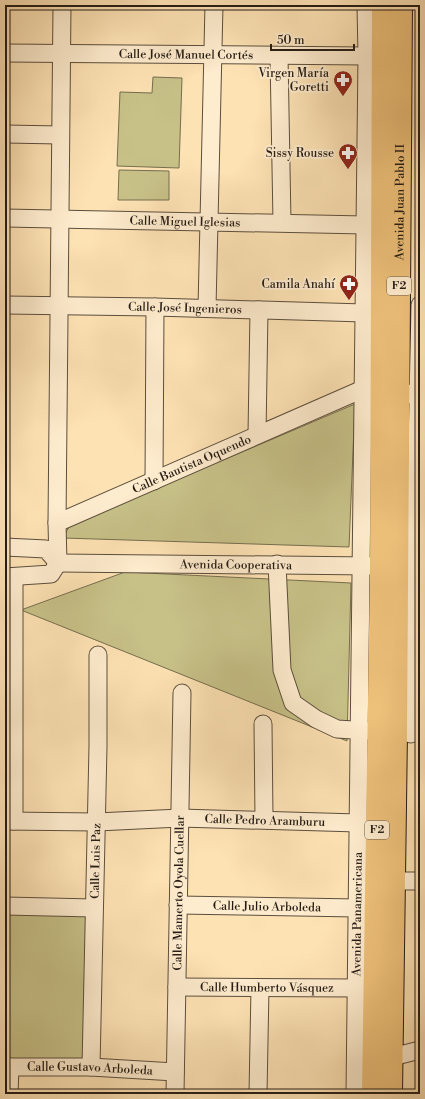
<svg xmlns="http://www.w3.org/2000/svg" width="425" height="1099" font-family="'Libre Bodoni',serif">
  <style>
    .green { fill: #c7c188; stroke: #766e4e }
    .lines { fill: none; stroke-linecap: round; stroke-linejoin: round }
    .minor-casing { stroke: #5c4e3d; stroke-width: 19 }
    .highway-casing { stroke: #261c15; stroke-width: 24 }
    .minor { stroke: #feecce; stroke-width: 17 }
    .highway { stroke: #eec17a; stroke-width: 22 }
    .labels { text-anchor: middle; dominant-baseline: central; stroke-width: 3.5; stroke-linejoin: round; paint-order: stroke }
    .shield { fill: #feecce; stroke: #675a4c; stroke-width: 1 }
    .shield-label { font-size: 11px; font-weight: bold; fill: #261c15 }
    .street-label { font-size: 12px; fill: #261c15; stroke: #feecce }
    .poi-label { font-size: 12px; fill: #261c15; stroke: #feecce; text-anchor: end }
  </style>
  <rect width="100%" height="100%" fill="#fde2b4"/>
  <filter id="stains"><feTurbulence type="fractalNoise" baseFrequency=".005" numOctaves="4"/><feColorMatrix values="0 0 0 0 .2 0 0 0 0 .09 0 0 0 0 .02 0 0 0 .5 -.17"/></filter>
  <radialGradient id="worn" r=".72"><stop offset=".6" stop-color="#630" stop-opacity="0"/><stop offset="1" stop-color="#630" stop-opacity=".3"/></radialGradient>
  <path class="green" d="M153,77L182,78L179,168L117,166L120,92L152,93Z
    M119,170L169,171V200H118Z
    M355,404L349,547L63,538L70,525Z
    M125,572L351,583L347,741L21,610Z
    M5,913L83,914L87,919L85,1055L79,1061L5,1060Z"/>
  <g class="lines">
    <defs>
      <g id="minor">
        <path id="s1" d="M5,53L367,56"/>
        <path d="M279,56L282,222"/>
        <path d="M5,134L60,135"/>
        <path id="s2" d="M5,218L365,225"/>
        <path id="s3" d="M5,305L155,307L364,313"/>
        <path d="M207,308L214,5"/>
        <path d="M257,435L259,310"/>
        <path d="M154,481L155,307"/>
        <path d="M57,523L62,5"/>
        <path d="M5,547L46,549L58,563"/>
        <path id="s4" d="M58,563L57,523L363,389L399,390L420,398"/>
        <path id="s5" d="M58,563L372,566"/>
        <path d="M277,564L282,670L293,703L316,719L337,729L370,731"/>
        <path d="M5,577L51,574L58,563"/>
        <path d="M263,724L264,819"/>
        <path d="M411,734L420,305"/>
        <path id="s6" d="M5,821L97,822L180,818L358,823"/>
        <path d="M14,821V577"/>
        <path d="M394,881H420"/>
        <path id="s7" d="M178,905L357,908"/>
        <path d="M5,906L94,908"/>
        <path id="s8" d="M177,987L356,988"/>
        <path d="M392,1057L420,1050"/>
        <path id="s9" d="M5,1067H91L175,1072"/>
        <path id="s10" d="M91,1067L98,746V655"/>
        <path d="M9,1094L10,1067"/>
        <path id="s11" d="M175,1094L182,693"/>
        <path d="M258,1094L260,988"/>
        <path id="s12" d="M355,1094L367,56L366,5"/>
      </g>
      <g id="highway">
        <path d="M373,1094L381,566L383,5"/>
        <path id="s13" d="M391,1094L396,733L401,5"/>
      </g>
    </defs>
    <use href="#minor" class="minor-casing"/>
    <use href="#highway" class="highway-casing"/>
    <use href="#minor" class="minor"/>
    <use href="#highway" class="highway"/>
  </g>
  <defs>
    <symbol id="pharmacy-pin" viewBox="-11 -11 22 30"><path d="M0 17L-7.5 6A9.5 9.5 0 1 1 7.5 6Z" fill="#8f2418" stroke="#feecce"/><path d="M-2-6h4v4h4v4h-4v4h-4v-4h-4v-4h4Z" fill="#fff"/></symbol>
  </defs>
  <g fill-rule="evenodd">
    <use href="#pharmacy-pin" x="332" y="69" width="22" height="30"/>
    <use href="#pharmacy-pin" x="337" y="142" width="22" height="30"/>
    <use href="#pharmacy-pin" x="338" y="273" width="22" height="30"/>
  </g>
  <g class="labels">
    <g class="shield">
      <rect x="387" y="277" width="24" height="18" rx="3"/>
      <rect x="365" y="821" width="24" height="18" rx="3"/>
    </g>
    <g class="shield-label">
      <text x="399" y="286">F2</text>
      <text x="377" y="830">F2</text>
    </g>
    <g class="street-label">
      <text stroke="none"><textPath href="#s1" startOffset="181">Calle José Manuel Cortés</textPath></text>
      <text stroke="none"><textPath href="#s13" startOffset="892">Avenida Juan Pablo II</textPath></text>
      <text stroke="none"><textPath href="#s2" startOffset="180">Calle Miguel Iglesias</textPath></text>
      <text stroke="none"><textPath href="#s3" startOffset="180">Calle José Ingenieros</textPath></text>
      <text stroke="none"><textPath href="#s4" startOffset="187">Calle Bautista Oquendo</textPath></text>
      <text stroke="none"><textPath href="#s5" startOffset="178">Avenida Cooperativa</textPath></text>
      <text stroke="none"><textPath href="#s6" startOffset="260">Calle Pedro Aramburu</textPath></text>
      <text stroke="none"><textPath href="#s10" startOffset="206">Calle Luis Paz</textPath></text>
      <text stroke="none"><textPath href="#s11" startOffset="201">Calle Mamerto Oyola Cuellar</textPath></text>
      <text stroke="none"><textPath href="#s7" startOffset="89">Calle Julio Arboleda</textPath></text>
      <text stroke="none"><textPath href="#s12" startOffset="180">Avenida Panamericana</textPath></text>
      <text stroke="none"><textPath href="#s8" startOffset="90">Calle Humberto Vásquez</textPath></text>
      <text stroke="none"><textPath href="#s9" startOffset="85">Calle Gustavo Arboleda</textPath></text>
    </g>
    <g class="poi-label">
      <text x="329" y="73">Virgen María<tspan x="329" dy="14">Goretti</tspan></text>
      <text x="334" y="153">Sissy Rousse</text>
      <text x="335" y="284">Camila Anahí</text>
    </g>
  </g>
  <rect width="425" height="1099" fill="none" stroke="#fde2b4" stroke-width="20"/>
  <rect x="6" y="6" width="413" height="1087" fill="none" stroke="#261c15" stroke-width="2"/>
  <rect x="10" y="10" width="405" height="1079" fill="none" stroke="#261c15"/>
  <path d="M271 44v6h83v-6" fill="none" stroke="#261c15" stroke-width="2"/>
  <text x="277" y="44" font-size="12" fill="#261c15" stroke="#feecce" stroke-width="3" paint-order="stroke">50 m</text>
  <rect width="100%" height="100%" filter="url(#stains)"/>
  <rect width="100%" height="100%" fill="url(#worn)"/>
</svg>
